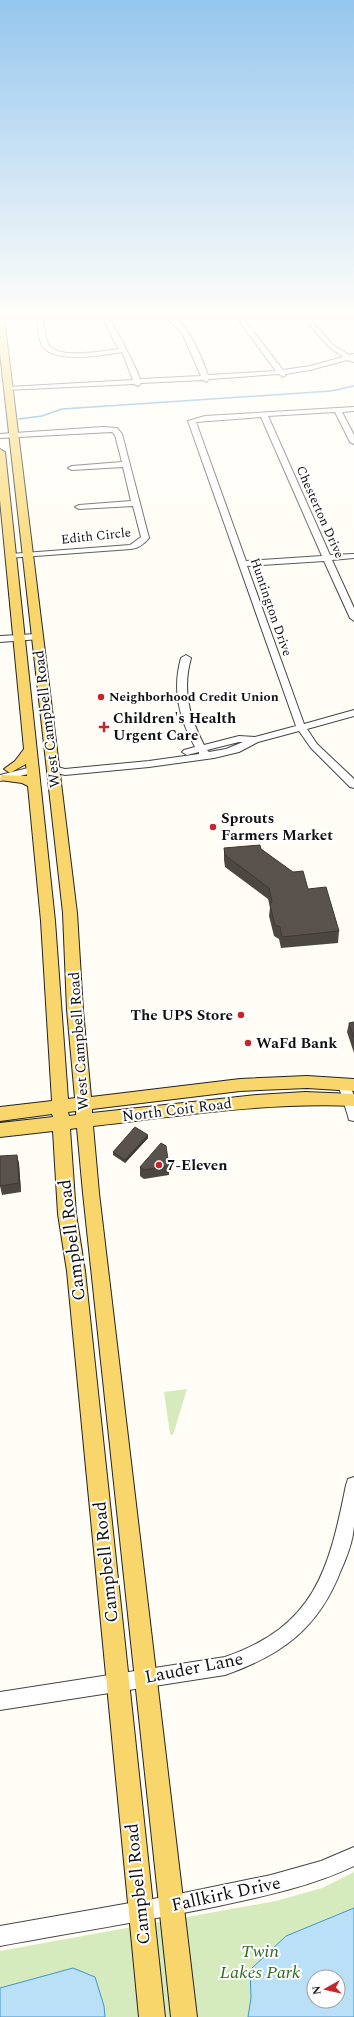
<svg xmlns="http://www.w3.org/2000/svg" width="354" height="2017" font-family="Spectral,serif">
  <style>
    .green { fill: #d5ebbd; fill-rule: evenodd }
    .water { fill: #b9e0f7; stroke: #3f96cf; fill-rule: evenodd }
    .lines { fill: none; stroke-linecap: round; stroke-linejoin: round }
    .stream { stroke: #3f96cf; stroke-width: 1.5 }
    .minor-casing { stroke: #444; stroke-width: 2 }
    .major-casing { stroke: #222; stroke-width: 2 }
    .minor { fill: #fff; fill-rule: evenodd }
    .major { fill: #f9d66b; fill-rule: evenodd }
    .wall { fill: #4d4742 }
    .shaded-wall { fill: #3f3936 }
    .building { fill: #5a524d; stroke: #3f3936 }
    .poi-dot { fill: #c4262e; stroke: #fff; stroke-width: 1.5 }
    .labels { text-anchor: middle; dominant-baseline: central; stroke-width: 4; stroke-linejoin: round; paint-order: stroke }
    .far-street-label { font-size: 13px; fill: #111; stroke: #fff }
    .far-poi-label { font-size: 13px; font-weight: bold; fill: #111; stroke: #fff; text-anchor: start }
    .poi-label { font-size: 15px; font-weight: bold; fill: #111; stroke: #fff; text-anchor: start }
    .street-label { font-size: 15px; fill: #111; stroke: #fff }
    .near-street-label { font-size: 18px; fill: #111; stroke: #fff }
    .near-park-label { font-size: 18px; font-style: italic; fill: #2f6b1f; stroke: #fff }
  </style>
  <rect width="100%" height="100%" fill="#fffdf5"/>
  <path class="green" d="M187,1389L173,1435L170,1434L164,1392Z
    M354,1872V2017H0V1951L276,1901L322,1888ZM314,1977H338V2001H314Z"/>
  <path class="water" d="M354,1908V2017H248L251,1998L250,1970L286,1936ZM314,1977H338V2001H314Z
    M73,1968L95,1977L104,2006L105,2017H0V1988Z"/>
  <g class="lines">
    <path class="stream" d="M19,419L42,416L62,409L331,391L354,386"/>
    <defs>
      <path id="minor" d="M37,313H43C44,323 44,335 48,344C57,360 104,351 119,349L112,337L101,313H107C118,335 131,355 140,379L201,376L182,333L161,313C185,313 201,356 208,375L276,371L233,313H239L283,370L310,366L343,357L328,346L299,313H305L332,344L349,355L354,354V362L347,360L310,370L285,374L286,375L283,377L279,374L209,379L206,382L203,380L141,383L138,386L134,384L6,390L5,389L8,387L133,380L122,352C103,355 56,364 43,347C37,338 38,323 37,313Z
        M354,407V411L342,412L354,435V444L350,442L335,412L268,416L330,555L354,554V558L332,560L354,608V621L350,618L324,561L247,566L304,724L354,710V716L307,729L317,744L354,779V788L350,787L311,748L299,731L258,742L239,752L214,758L149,767L65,775L49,771L48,769L53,766L65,769L149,761L199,754V752L187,755L182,752L184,750L195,747C179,718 172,690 181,658L186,655L191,658C182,690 189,716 204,745L239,736L255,737L296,726L188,421L205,416ZM261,417L322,556L246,561L196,422ZM239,742H243L226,749L209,752L207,750Z
        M103,427L117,428L122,434L149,538C144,544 139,548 131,549L8,558V554H11L130,545L141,537L133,506L79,509L75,507L79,505L131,501L123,467L72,470L68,468L72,466L122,462L115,435L112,432L0,438V434Z
        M37,634L41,637L40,639L0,642V636Z
        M32,767L36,768L37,770L36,772L0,781V775Z
        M344,1079L348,1080L354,1096V1121L349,1120L348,1116L338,1084L340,1080Z
        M354,1477C354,1493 354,1510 354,1526C353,1541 347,1557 341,1570C319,1628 282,1655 225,1675L0,1710V1692L225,1657C315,1626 329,1570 346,1485L348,1479Z
        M354,1847V1866C308,1888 259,1897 209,1908C139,1922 70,1933 0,1946V1926L164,1897L271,1875L321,1861Z"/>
      <path id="major" d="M0,316L4,318L77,913L83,1010L91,1097L240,1079L307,1076L354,1079V1091L307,1088L240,1091L92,1109V1113L257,1095L305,1092L354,1094V1106C267,1102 180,1116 93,1126L99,1193L197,2017H171L83,1193L77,1128L70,1129L76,1214L85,1271L165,2017H139L67,1271L58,1214L53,1131L0,1137V1123L53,1117L52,1114L0,1121V1107L52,1101L41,921L28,786L22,783L0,780L1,775L27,776L26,764L10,773L4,769L15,761L24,749L0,500V449L5,452L55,921L68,1099L75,1098L67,1010L63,913L0,353ZM76,1111V1115L69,1116L68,1112Z"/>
    </defs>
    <use href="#minor" class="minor-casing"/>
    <use href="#major" class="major-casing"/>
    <use href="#minor" class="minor"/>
    <use href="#major" class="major"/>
  </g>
  <path class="wall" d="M224,848L261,849L308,889L339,931L338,943L281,948L279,939L274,936L269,916L270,907L268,899L225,867L224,860Z
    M354,1022V1053L347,1032L349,1023Z
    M148,1135V1138L125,1163L113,1155V1152Z
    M17,1155L19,1164L21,1192L2,1195L0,1186Z
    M169,1166V1175L144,1179L140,1176V1167Z"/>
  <path class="shaded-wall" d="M148,1135V1138L125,1163V1160Z
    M17,1155L19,1164L21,1192L19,1183Z"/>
  <path class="building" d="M260,845L261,849L293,872L303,871L308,889L326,887L339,931L282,937L280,927L275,925L270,905L272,901L269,888L225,855L224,848Z
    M354,1022V1038L349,1023Z
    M135,1127L148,1135L125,1160L113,1152Z
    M161,1143L166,1146L169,1166L144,1170L140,1167Z
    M17,1155L19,1183L0,1186V1156Z"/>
  <linearGradient id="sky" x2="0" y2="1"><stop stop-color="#95c6ee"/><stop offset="0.53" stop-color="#fffefa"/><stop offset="1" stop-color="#fffefa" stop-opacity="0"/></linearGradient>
  <rect width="354" height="595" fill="url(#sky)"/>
  <g class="poi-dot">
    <circle cx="101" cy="697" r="4"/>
    <path d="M102 721h4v4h4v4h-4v4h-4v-4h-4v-4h4z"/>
    <circle cx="213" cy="827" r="4"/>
    <circle cx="241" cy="1015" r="4"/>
    <circle cx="248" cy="1043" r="4"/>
    <circle cx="159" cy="1165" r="4"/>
  </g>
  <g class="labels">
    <g class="far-street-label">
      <text transform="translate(320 512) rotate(66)">Chesterton Drive</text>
      <text transform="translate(96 536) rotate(-6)">Edith Circle</text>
      <text transform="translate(271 607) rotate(71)">Huntington Drive</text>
    </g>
    <g class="far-poi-label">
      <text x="109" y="697">Neighborhood Credit Union</text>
    </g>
    <g class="poi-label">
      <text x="113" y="718">Children's Health<tspan x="113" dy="17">Urgent Care</tspan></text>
      <text x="221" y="818">Sprouts<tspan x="221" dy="17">Farmers Market</tspan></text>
      <text x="233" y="1015" text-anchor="end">The UPS Store</text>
      <text x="256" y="1043">WaFd Bank</text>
      <text x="167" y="1165">7-Eleven</text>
    </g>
    <g class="street-label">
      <text transform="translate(47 719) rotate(-97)">West Campbell Road</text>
      <text transform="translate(79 1041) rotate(-94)">West Campbell Road</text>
      <text transform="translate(177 1110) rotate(-7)">North Coit Road</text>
    </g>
    <g class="near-street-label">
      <text transform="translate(72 1240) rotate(-97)">Campbell Road</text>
      <text transform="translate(106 1562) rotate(-96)">Campbell Road</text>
      <text transform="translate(194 1668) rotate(-11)">Lauder Lane</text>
      <text transform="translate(138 1884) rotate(-96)">Campbell Road</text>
      <text transform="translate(226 1894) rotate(-12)">Fallkirk Drive</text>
    </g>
    <g class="near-park-label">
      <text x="260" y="1951">Twin<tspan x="260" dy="21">Lakes Park</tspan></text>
    </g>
  </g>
  <g transform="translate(326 1989) rotate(262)"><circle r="19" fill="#ffffff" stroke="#a0a0a0"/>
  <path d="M0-3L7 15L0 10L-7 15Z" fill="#c4262e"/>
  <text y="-6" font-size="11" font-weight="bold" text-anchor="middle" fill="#111111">N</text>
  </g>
</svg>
